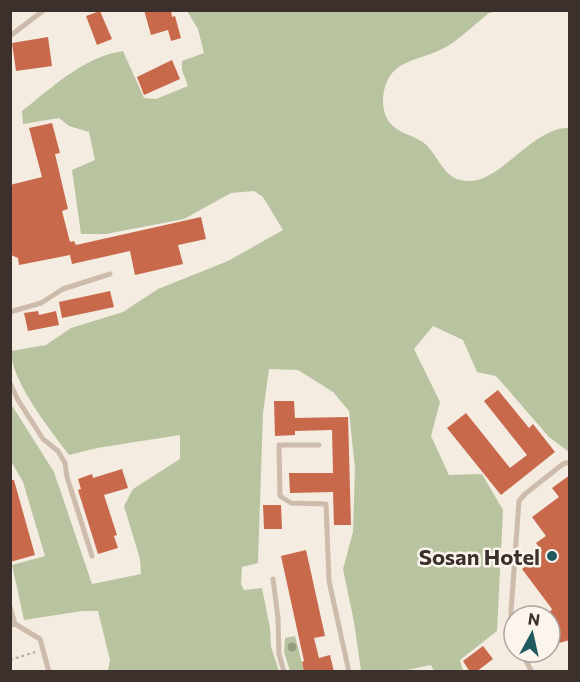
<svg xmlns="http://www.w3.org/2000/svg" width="580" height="682" font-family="Commissioner,sans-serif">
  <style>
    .green { fill: #b8c4a0 }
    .building { fill: #c8694b }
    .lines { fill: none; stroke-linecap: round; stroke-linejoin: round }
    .path { stroke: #b9a596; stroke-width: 2; stroke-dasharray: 3 3; stroke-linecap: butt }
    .service { stroke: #cdbbac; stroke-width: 5 }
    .tree { fill: #969b7f }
    .poi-dot { fill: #1f5a5e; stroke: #fbf5ee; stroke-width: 2 }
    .labels { text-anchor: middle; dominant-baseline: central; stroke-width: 5; stroke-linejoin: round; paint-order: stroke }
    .poi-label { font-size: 22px; font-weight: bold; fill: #3b302b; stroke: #fbf5ee; text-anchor: end }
  </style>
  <rect width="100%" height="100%" fill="#f4ebe1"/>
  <path class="green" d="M187,11H497L489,13C475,24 461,38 446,47C432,55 414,58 400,66C383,76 377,107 390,123C398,133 410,134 421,141C439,152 441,180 467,181C499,184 534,126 569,128V452L549,437L496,376L477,372L463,340L433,326L414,349L440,402L431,436L449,475L482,474L503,510L497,631L460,660L463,671H434L431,665L402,671H361L354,622L343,569L353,532L355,469L349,411L333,392L298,370L269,369L263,413L258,563L242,567L241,584L244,590L262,588L270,628L271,647L279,671H104L108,670L110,660L98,611H82L24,620L12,565L45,556L23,482L11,461V404L54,472L92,584L141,574L140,559L124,506L133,489L180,459V435L97,448L69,455C51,431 11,381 11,351L46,345L71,328L123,312L158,289L228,261L283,230L263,197L254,191L231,193L184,219L106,234H81L72,170L95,160L89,132L69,126L59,118L23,124L22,111C53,87 83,57 123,51L144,98L156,99L188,86L182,70V61L204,53L198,29Z
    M295,636L304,671H290L284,652L285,638Z"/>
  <path class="building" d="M144,10H171L172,17L175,16L181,38L171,41L168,30L151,35Z
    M100,11L112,39L97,45L86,16Z
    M48,37L52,66L16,71L12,43Z
    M172,60L180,79L144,95L137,77Z
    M52,123L60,153L55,154L68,209L62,211L70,242L74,241L76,245L201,217L206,239L178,245L183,264L135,275L130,251L72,264L70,255L19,265L18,258L11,255L10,252V185L42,177L29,128Z
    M110,291L114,307L62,318L59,302Z
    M38,311L39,315L56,311L59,325L28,331L24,313Z
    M498,390L529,428L533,424L555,452L501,495L447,428L466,413L510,468L527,455L484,401Z
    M274,401H294L295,418L348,417L351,525H334L333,492L290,493L289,473H333L332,430L295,431V435L275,436Z
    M122,469L128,488L104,495L117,535L114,536L118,548L98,554L78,490L81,489L78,479L92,474L93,478Z
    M570,475V640L559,643L550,640V612L552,609L522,569L530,563L529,561L542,551L536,543L546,536L532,517L559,497L552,488Z
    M10,480H14L35,555L10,562Z
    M263,505H281L282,529H264Z
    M306,550L325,636L314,638L319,658L330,655L334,672H304L302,662L304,661L281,556Z
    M483,646L493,659L476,672H470L463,661Z"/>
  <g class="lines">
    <path class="path" d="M10,660L35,652"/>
    <path class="service" d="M10,36L44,10
      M10,312L41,303L63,289L110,274
      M10,383L18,400L43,439L58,451L65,463L67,477L92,556
      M319,445H279L280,496L291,503L326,504L329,581L349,672
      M273,579L278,618L279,654L284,672
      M10,607L15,624
      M10,625L15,624L40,639L49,672
      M514,640L511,627V611L519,501L525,494L563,464L570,462
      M521,652L532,672"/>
  </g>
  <circle class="tree" cx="292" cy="647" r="4.5"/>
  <circle class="poi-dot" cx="552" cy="556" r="6"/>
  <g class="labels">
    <g class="poi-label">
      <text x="540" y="556">Sosan Hotel</text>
    </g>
  </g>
  <rect width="580" height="682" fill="none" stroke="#3b302b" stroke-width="24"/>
  <g transform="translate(532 634) rotate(8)"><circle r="28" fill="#fbf5ee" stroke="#aea6a0" stroke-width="1.5"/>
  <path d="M0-4.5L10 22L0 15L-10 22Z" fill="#1f5a5e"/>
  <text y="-9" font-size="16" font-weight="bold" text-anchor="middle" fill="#3b302b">N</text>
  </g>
</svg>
